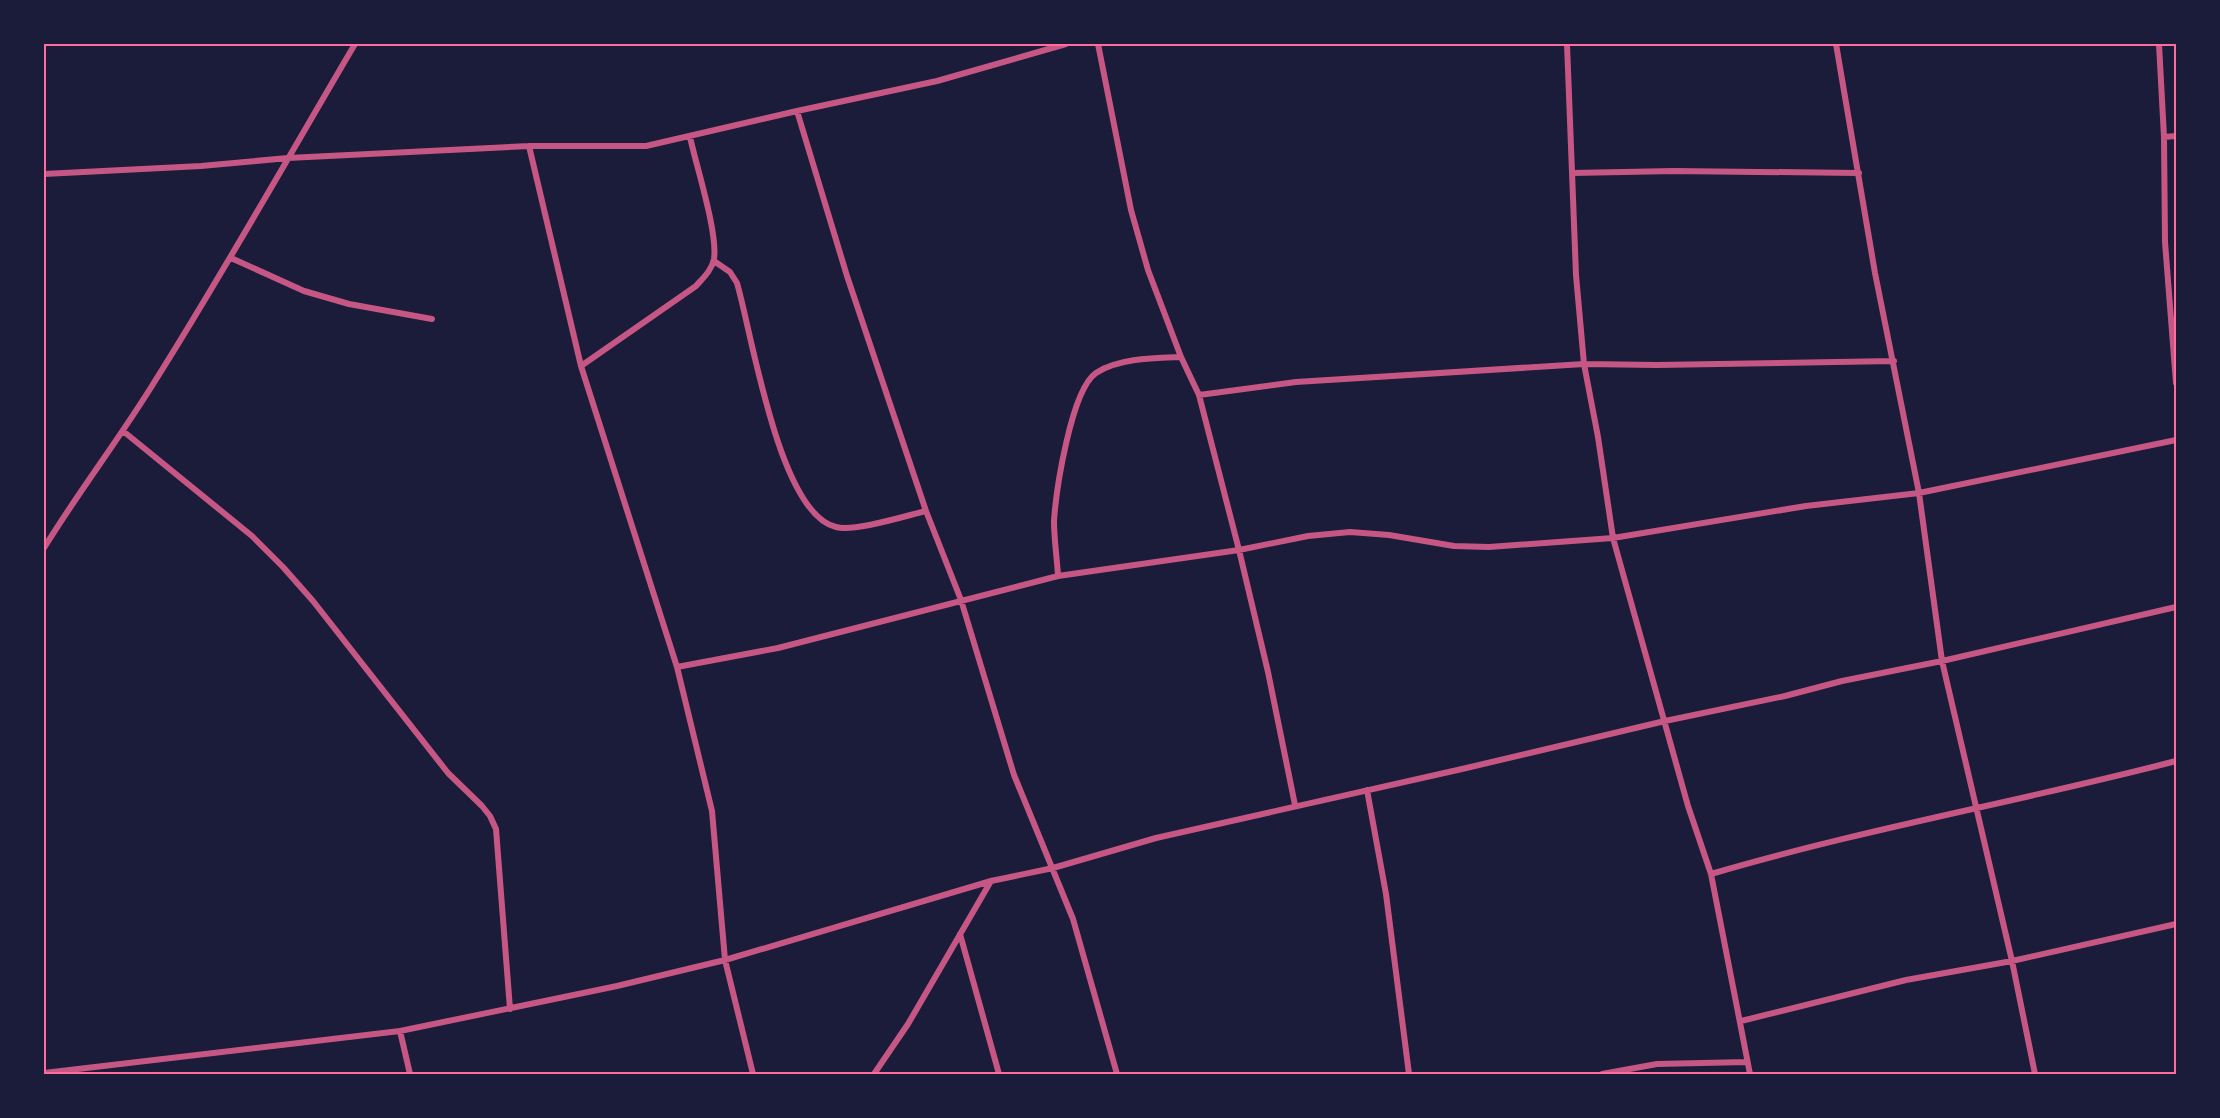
<svg xmlns="http://www.w3.org/2000/svg" width="2220" height="1118" font-family="'DejaVu Sans',sans-serif">
  <style>
    .lines { fill: none; stroke-linecap: round; stroke-linejoin: round }
    .minor { stroke: #c65784; stroke-width: 6 }
    .neatline { fill: none; stroke: #ff6b9d; stroke-width: 2 }
  </style>
  <rect width="100%" height="100%" fill="#1b1b3a"/>
  <g class="lines">
    <path class="minor" d="M1098,44L1131,210L1148,270L1181,357L1199,395L1239,550L1268,672L1295,805
      M1567,44L1576,275L1584,364L1598,437L1613,538L1688,806L1711,874L1750,1074
      M1836,44L1875,273L1919,493L1942,661L2012,961L2035,1074
      M2159,44L2164,137L2165,242L2176,383
      M797,111L847,276L926,511L961,600L1014,775L1073,919L1117,1074
      M2164,137L2176,136
      M529,146L581,366L677,667L712,811L725,960L753,1074
      M1572,173L1674,171L1859,173
      M44,174L201,166L288,158L529,146H646L797,111L937,81L1066,44
      M231,258L304,291L349,304L432,319
      M714,261L730,272L737,283C752,334 779,514 836,527C854,532 905,516 926,511
      M581,366L696,286C703,278 712,270 714,259C718,233 696,165 690,137
      M1199,395L1296,382L1584,364L1657,365L1894,361
      M123,431L252,536L283,567L313,601L448,773L482,806L490,816L496,829L510,1009
      M44,548C79,491 120,438 155,381C225,270 289,156 355,44
      M1058,576C1057,558 1054,539 1054,521C1056,491 1071,390 1096,373C1118,358 1156,358 1181,357
      M677,667L778,648L1058,576L1239,550L1308,536L1350,532L1389,535L1454,546L1489,547L1613,538L1806,506L1919,493L2176,440
      M1367,790L1386,894L1409,1074
      M1711,874C1864,829 2022,801 2176,761
      M960,934L999,1074
      M1741,1021L1906,980L2012,961L2176,924
      M400,1031L410,1074
      M44,1073L400,1031L617,986L725,960L991,881L1053,868L1156,838L1462,769L1665,721L1785,696L1842,681L1942,661L2176,607
      M874,1074L908,1024L991,881
      M1602,1074L1657,1064L1747,1062"/>
  </g>
  <rect width="2220" height="1118" fill="none" stroke="#1b1b3a" stroke-width="90"/>
  <rect x="45" y="45" width="2130" height="1028" class="neatline"/>
</svg>
